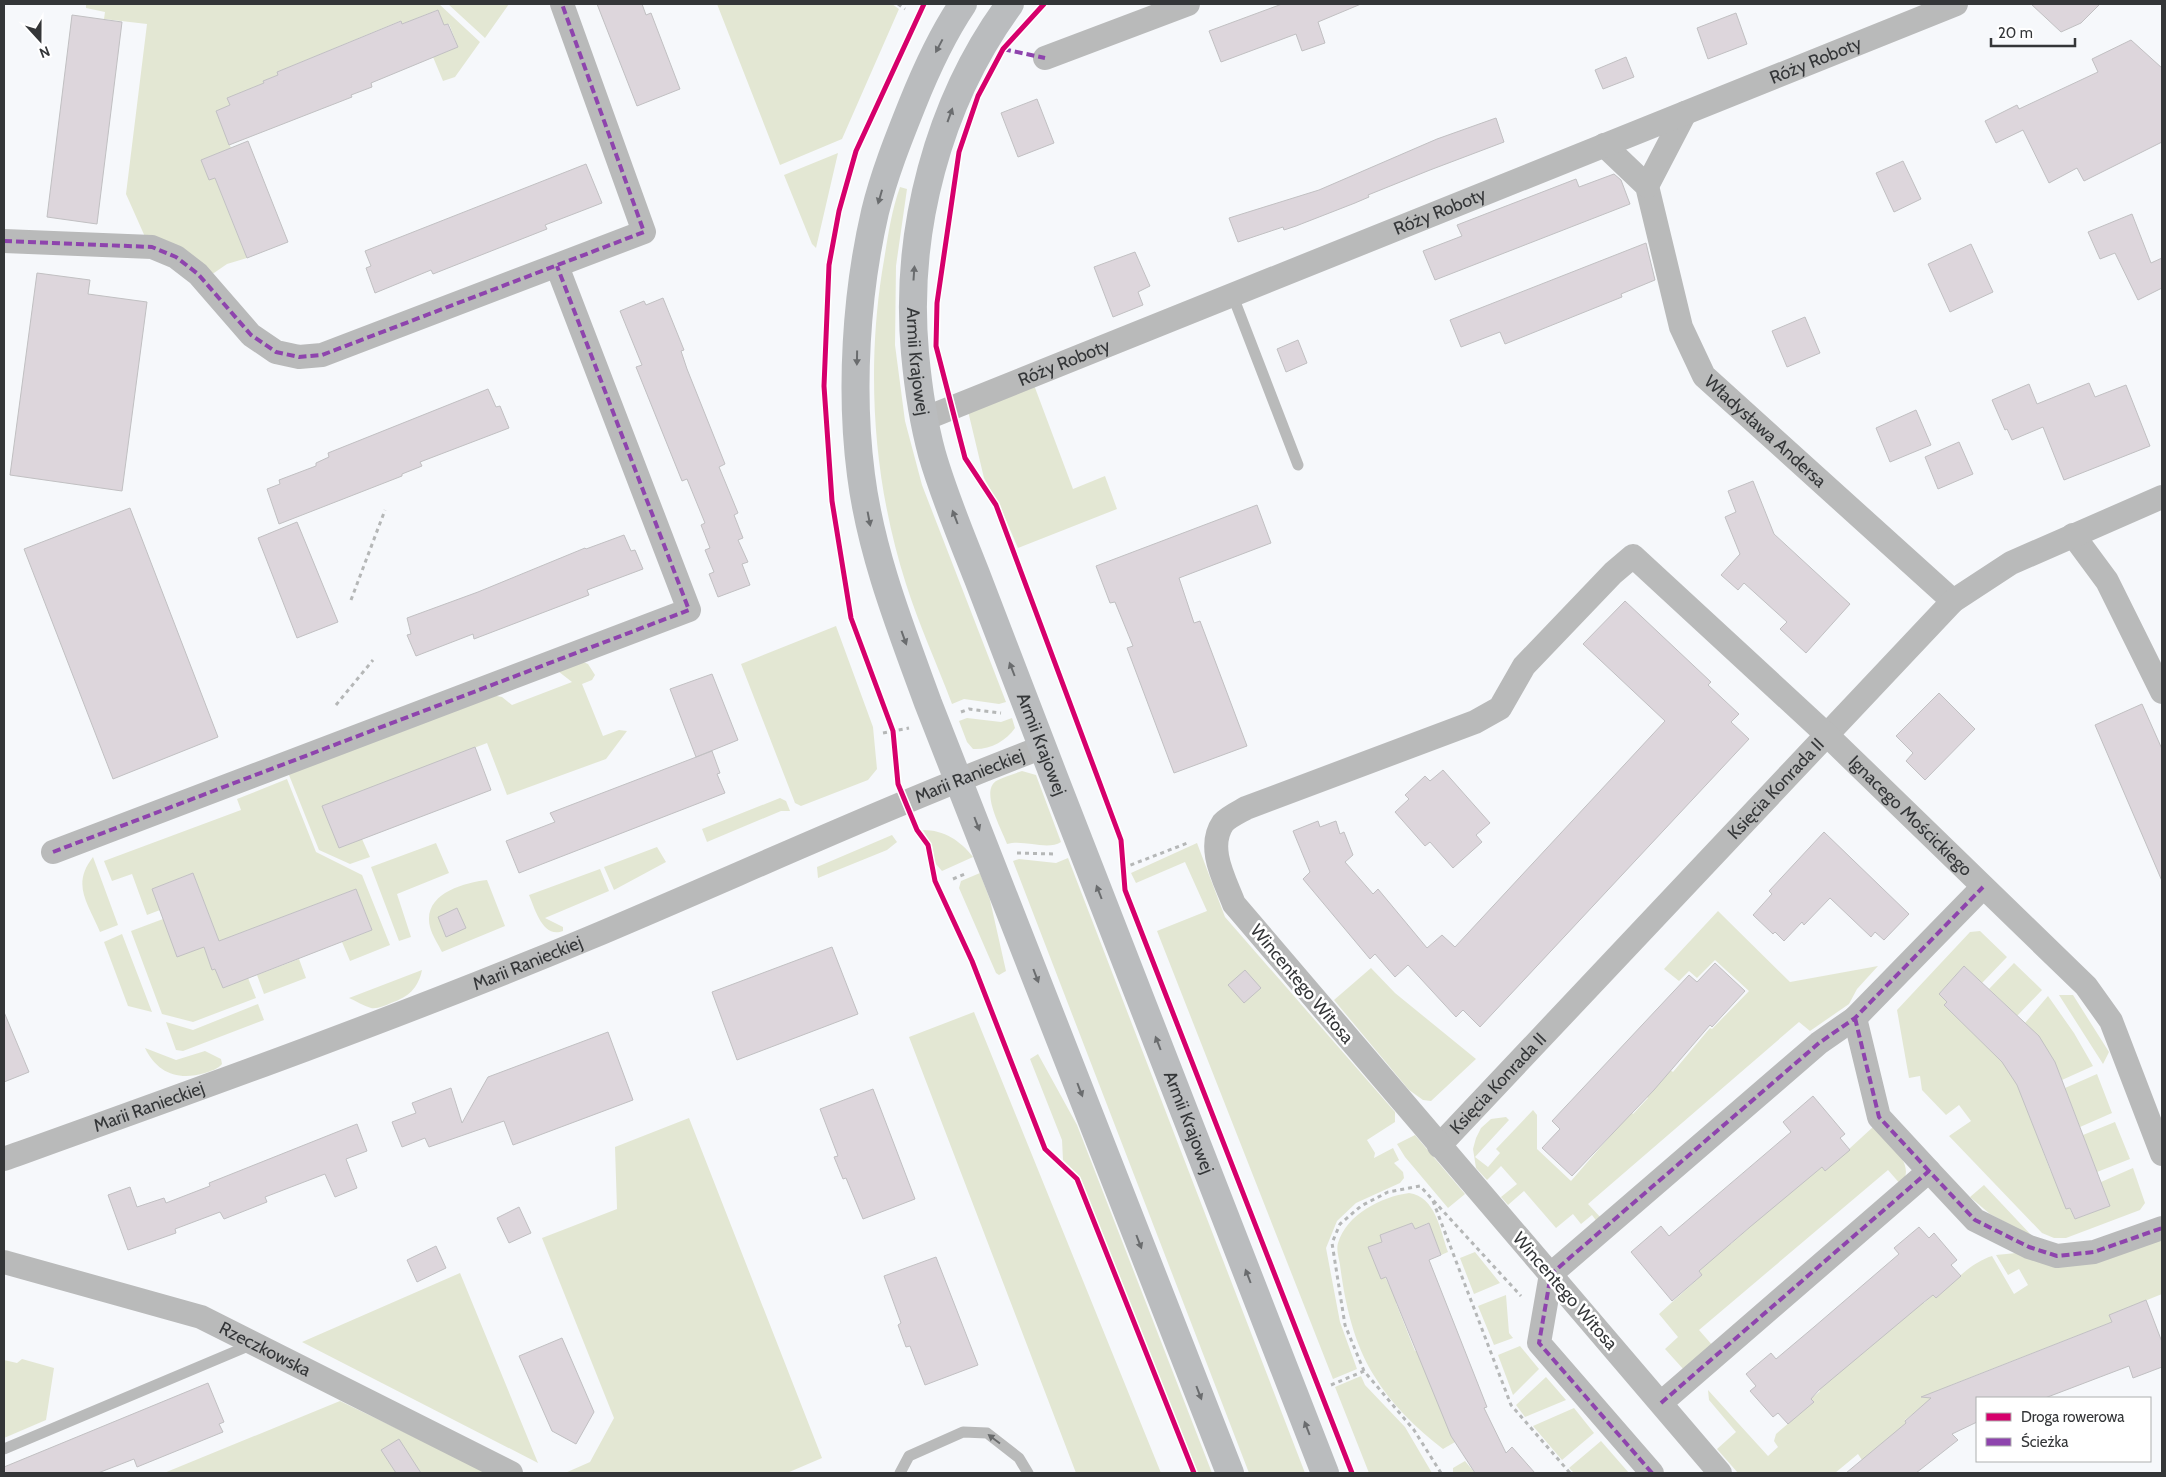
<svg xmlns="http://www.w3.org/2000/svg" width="2166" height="1477" font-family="Cabin,sans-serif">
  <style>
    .green { fill: #e3e7d3 }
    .building { fill: #ddd6dc; stroke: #c1c0c2 }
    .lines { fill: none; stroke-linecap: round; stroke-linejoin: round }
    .path { stroke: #b5b7b7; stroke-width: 3; stroke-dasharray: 4 4; stroke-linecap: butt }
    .lane { stroke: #b9baba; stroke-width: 11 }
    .street { stroke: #b9baba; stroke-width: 24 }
    .primary { stroke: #babcbe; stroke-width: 28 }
    .quiet { stroke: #8e44ad; stroke-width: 4; stroke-dasharray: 8 4; stroke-linecap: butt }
    .cycleway-casing { stroke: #fff; stroke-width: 8 }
    .cycleway { stroke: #d6006c; stroke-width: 5 }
    .oneway { fill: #6a6c6e }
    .oneway2 { fill: #696b6c }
    .labels { text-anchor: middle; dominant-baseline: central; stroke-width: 5; stroke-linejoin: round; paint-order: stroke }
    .street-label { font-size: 18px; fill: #343638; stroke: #fff }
  </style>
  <rect width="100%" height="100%" fill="#f6f8fb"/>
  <path class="green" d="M86,4H439L480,42L455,77L443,81L433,57L458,47L449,24L444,25L437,10L402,24L400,21L277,72L278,75L263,81L264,83L228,98L230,105L216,111L231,148L201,160L209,180L215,178L247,258L227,264L211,275L146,239L126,194L147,24L104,19L105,12L86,8Z
    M448,4H509L485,38Z
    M717,4H892L899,9L842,139L780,165Z
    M838,153L816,248L812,244L784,175Z
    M900,187L907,189L896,266L895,345L905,421L922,485L1006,702L999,704L964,699L952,704C937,664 919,625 906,584C874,484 866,376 882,272C887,244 890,215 900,187Z
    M1034,385L1073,489L1105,476L1117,509L1018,548L1002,511L984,478L968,411Z
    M836,626L873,727L877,769L868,780L801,806L795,803L741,664Z
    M581,661L588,664L595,675L592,680L582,684L603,736L619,730L627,731L606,759L507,795L487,743L323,806L339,848L362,839L370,857L350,864L319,850L287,770L492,695L502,697L512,705L572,682L554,668Z
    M967,718L1001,722L1012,718L1015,728C1006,741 990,750 973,749L967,742L959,721Z
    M1022,771L1036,775L1061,842C1047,851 1024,839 1007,844C1002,830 980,792 996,781C1003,777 1014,774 1022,771Z
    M287,779L316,852L362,875L390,945L350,961L342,942L372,930L356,889L219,941L193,873L152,889L160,910L147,915L132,874L112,881L104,861L241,810L237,799Z
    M780,798L786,801L790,811H781L707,842L702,829Z
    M923,830C944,830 961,841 973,857L942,871L935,863L932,846Z
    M892,835L897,842L887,850L818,878L817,867Z
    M436,843L449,873L397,894L411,937L399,941L371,867Z
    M1197,843L1225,917L1395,1112V1122L1367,1140L1375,1153L1374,1158L1393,1148L1399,1160L1394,1163L1403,1172L1404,1178L1400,1183L1356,1203L1337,1221L1326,1248L1340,1322L1357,1369L1333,1379L1157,931L1207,911L1185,862L1136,883L1131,873Z
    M657,847L666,862L614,890L604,867Z
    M93,857L118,925L100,932C88,903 71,885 93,857Z
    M1068,858L1305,1473H1249L1013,861L1019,859L1056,863Z
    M600,869L609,891L545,918L563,927V931C543,939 535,909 529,895Z
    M980,873L990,900L1006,971L999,975L996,973L959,888L961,881Z
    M487,880L505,926L442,952C438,944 432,935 430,927C422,894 463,883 487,880Z
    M1718,911L1790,982L1878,966L1857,989L1849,1004L1810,1031L1799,1022L1588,1204L1602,1219L1598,1223L1592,1215L1581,1224L1573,1214L1556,1228L1524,1191L1508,1205L1501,1197L1517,1184L1501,1166L1487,1180L1476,1168L1473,1149L1476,1138L1481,1128L1491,1119L1506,1117L1509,1120L1475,1157L1488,1167L1500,1153L1496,1149L1533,1110L1537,1115V1149L1571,1181L1631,1112L1633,1114L1648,1098L1646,1096L1670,1070L1673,1072L1710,1028L1712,1029L1749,991L1715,960L1697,978L1689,971L1679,981L1664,969Z
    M163,919L204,947L212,969H215L223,988L248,978L256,998L193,1022L162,1014L131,931Z
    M1980,931L2007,957L1982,983L1964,966L1939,994L1947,1002L1944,1005L2003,1061L2018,1085L2050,1170L2075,1219L2110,1206L2101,1182L2133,1168L2145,1203L2140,1210L2066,1238H2054L2042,1233L1949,1136L1971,1121L1959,1105L1946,1115L1922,1090L1920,1076L1909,1078L1897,1010L1970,932Z
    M122,934L152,1012L128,1006L104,942Z
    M299,959L306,978L264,994L257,975Z
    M2014,963L2042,990L2017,1016L1989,989Z
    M1371,968L1395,993L1476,1059L1431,1101L1423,1100L1409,1090L1334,1000Z
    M422,970C418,989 408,997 391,1003C384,1006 378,1009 371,1008C364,1006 356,1001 349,998Z
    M2059,995H2073L2109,1052L2103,1064Z
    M2048,996L2074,1033L2093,1066L2062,1080C2053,1057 2042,1039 2025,1023Z
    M258,1004L264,1020L183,1051L176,1050L166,1022L193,1030Z
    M974,1012L1161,1473H1076L909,1037Z
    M145,1048L176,1060L205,1051L221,1059L222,1064C218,1069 211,1071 205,1073C178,1081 157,1073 145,1048Z
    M1038,1054L1077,1125L1212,1473H1198L1077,1175L1063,1160L1062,1140L1030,1059Z
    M2097,1074L2112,1113L2080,1127L2065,1088Z
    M689,1118L822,1458L787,1473H565L590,1462L614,1418L542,1238L617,1209L615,1147Z
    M2115,1122L2130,1159L2097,1172L2083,1135Z
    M1873,1127C1887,1142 1918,1163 1901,1185L1888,1170L1699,1330L1713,1346L1685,1371L1665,1349L1678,1337L1659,1314L1702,1275L1699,1271L1729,1242L1731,1244L1750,1227L1749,1225L1822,1167L1825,1171Z
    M1415,1135L1465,1194L1448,1208L1405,1157L1397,1144Z
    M1984,1185L2033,1237L1990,1214L1970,1197Z
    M1409,1193C1436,1197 1440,1230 1448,1252L1441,1255L1428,1223L1415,1229L1412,1223L1381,1235L1385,1277L1398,1302L1396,1303L1415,1351H1417L1455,1442L1443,1449C1417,1429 1390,1403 1373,1374C1353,1341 1345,1303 1340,1265C1339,1258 1336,1250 1338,1243C1347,1214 1381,1197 1409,1193Z
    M2162,1239V1294L2110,1315L2112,1322L1951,1385L1905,1420L1907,1423L1862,1460L1858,1454L1835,1473H1738L1717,1449L1736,1432L1709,1400L1708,1390L1768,1456L1778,1447L1774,1441L1776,1434L1813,1402L1811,1399L1820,1391L1818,1388L1862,1354L1921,1300L1924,1303L1933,1295L1936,1297C1954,1282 1970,1263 1992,1256L2014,1294L2028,1285L2019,1269L2008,1275L1996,1255Z
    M1475,1252L1500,1283L1474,1294L1460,1258Z
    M460,1273L538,1463L302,1342Z
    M1506,1295L1509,1333L1513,1338L1494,1345L1478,1306Z
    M1520,1346L1539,1369L1513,1395L1498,1355Z
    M22,1359L54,1368L46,1420L4,1438V1360L17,1363Z
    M1361,1376L1365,1385L1405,1427L1432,1473H1369L1335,1387Z
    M1546,1377L1566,1400L1525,1417L1516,1405Z
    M340,1401L489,1473H164Z
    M1574,1408L1594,1433L1562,1460L1533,1426Z
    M1601,1441L1629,1473H1574L1569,1468Z
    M1465,1461L1475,1473H1453V1468Z"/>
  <path class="building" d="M597,4H642L646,15L651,13L680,89L637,106Z
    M1282,4H1361L1318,22L1325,43L1302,51L1296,34L1221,62L1209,31Z
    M2031,4H2100L2081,23L2061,32Z
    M438,10L444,25L448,24L458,47L371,83L372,87L351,95L352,97L229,145L216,111L230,105L227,98L264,83L263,81L278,75L277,72L401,21L402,24Z
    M1736,13L1747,44L1708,59L1697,28Z
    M72,15L122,22L97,224L47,217Z
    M2131,40L2162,68V142L2084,181L2077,168L2049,183L2023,130L1996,143L1985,121L2017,105L2019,109L2098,72L2092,59Z
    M1626,57L1634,77L1603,89L1595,70Z
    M1037,99L1054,143L1018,157L1001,113Z
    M1496,118L1504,142L1430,170L1368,195L1369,197L1355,203L1296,226L1284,230L1283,227L1238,242L1229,218L1319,190L1437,139Z
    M248,141L288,242L247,258L215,178L209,180L201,160Z
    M1903,161L1921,199L1894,212L1876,173Z
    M586,164L602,203L545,225L547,229L433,274L431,270L375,293L366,268L371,266L365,251Z
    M1614,174L1621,180L1630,204L1435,280L1423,251L1462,236L1457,225L1576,179L1579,187Z
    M2132,214L2151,263L2162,258V288L2138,300L2115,253L2100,259L2088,232Z
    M1646,243L1655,280L1621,294L1622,297L1505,344L1500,332L1461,347L1450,320Z
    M1971,244L1993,292L1950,312L1928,264Z
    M1135,252L1150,286L1138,292L1143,305L1113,317L1094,267Z
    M37,273L90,280L88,294L147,302L122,491L10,475Z
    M663,298L684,350L681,351L687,369L725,464L719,467L738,513L734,515L743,538L738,540L748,562L742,564L750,585L718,597L709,574L714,572L705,550L710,548L701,525L705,523L687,479L682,481L636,367L642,365L620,311L644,301L646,305Z
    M1805,317L1820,353L1787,367L1772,331Z
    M1298,340L1307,363L1286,372L1277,349Z
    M2089,383L2095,397L2126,385L2150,446L2064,480L2043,427L2012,440L2007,429L2005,430L1992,400L2029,384L2037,404Z
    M488,389L496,407L500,406L509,428L420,462L422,466L402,474V476L279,524L267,489L280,484L279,480L316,466V463L329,457L328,453Z
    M1916,410L1931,445L1890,462L1876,428Z
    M1959,442L1973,474L1938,489L1925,457Z
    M1753,481L1774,534L1850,604L1806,653L1780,629L1787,622L1744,583L1738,590L1721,575L1740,554L1725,517L1736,512L1728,491Z
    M1257,505L1271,543L1179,578L1194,623L1200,621L1247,746L1174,773L1127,648L1133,646L1115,602L1110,603L1096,566Z
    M130,508L218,737L113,779L24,549Z
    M297,522L338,622L297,638L258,538Z
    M624,535L631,551L635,550L643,569L587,590L589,595L474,639L473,634L416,656L407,635L411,634L407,618L478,592L585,548L586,549Z
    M1625,601L1711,682L1708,685L1739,714L1731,722L1749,739L1480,1027L1463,1010L1456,1017L1408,965L1395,977L1375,954L1370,959L1303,879L1310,872L1293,831L1318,821L1320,827L1336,821L1340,834L1344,832L1353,855L1345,862L1373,894L1378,889L1427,948L1442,935L1455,947L1665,721L1583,644Z
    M712,674L738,740L696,757L670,689Z
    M1939,693L1975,729L1925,780L1906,761L1913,753L1896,736Z
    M2142,704L2162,749V881L2095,725Z
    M475,747L491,790L339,848L322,806Z
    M712,751L720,773L717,774L725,793L519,873L506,841L555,822L550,813Z
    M1443,770L1490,823L1476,835L1482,842L1453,868L1430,842L1425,846L1395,812L1409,799L1405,795L1425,776L1430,781Z
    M1824,832L1909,914L1884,940L1875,932L1871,937L1830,898L1804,925L1802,922L1784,941L1775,932L1773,934L1753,915L1772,894L1769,891Z
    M193,873L219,941L356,889L372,930L223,988L215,969L212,970L204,947L177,957L152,889Z
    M457,908L466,928L446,937L438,917Z
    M832,947L858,1014L737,1060L712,992Z
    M1715,963L1745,991L1712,1027L1710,1025L1654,1090L1572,1176L1542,1148L1560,1129L1552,1121L1689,975L1697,982Z
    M1964,966L2039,1036L2055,1062L2110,1206L2075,1219L2070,1208L2066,1209L2017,1085L2002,1062L1944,1005L1947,1002L1939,994Z
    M1245,970L1261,988L1244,1003L1228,985Z
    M4,1012L29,1072L4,1082Z
    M608,1032L633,1100L513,1145L504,1121L429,1147L425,1138L402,1147L392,1122L416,1113L412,1103L451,1088L462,1123L488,1077Z
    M873,1089L915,1199L863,1219L846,1178L843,1179L834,1157L838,1156L820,1109Z
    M1813,1096L1845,1134L1840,1138L1850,1150L1825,1171L1822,1167L1750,1227L1699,1271L1702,1275L1672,1301L1631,1252L1661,1226L1669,1236L1791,1132L1783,1122Z
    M357,1124L367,1151L346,1159L357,1188L335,1197L325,1174L265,1197L267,1202L224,1219L220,1212L175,1229L176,1233L128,1250L108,1195L130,1187L137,1207L164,1198L166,1203L210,1186L209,1183Z
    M519,1207L531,1233L509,1243L497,1218Z
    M1412,1223L1415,1229L1429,1223L1441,1255L1429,1260L1487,1407L1484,1408L1506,1453L1512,1447L1535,1473H1475L1451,1436L1386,1277L1381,1279L1368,1247L1382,1242L1380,1235Z
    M1919,1227L1929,1238L1934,1233L1957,1260L1951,1265L1961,1276L1936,1298L1933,1295L1923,1303L1819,1390L1811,1399L1814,1402L1788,1424L1778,1413L1773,1417L1750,1391L1756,1386L1746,1374L1771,1353L1776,1359L1814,1327L1899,1254L1894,1248Z
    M436,1246L446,1268L417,1282L407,1260Z
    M936,1257L978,1365L925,1385L910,1346L906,1347L898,1325L901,1323L884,1276Z
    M2146,1300L2162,1342V1367L2133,1378L2129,1366L2045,1398H1977V1422L1952,1434L1958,1440L1916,1473H1846L1906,1423L1905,1421L1931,1398L1921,1397L2112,1322L2109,1315Z
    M562,1338L594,1412L576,1444L552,1431L519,1356Z
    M208,1383L224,1422L219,1424L223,1432L137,1467L134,1459L98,1473H4V1467Z
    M399,1439L421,1473H396L381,1450Z"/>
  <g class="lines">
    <path class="path" d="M898,4L905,9
      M351,600L385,510
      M336,705L373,660
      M961,712L969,709L1001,713
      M883,733L909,728
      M1017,853L1055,854
      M1123,868L1190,842
      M953,879L967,873
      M1433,1201L1511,1405L1570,1473
      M1331,1385L1364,1371
      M1441,1473L1414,1430L1364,1371L1345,1325L1332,1243L1340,1224L1361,1206L1388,1192L1420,1186L1521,1296"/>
    <path class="lane" d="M1232,294L1298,465
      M4,1449L253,1344
      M900,1473L909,1456L963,1432L987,1433L1019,1458L1028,1473"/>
    <g class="street">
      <path d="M1045,58L1188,4"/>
      <path id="s1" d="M1604,145L1647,186L1681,327L1704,376L1953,601"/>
      <path d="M1647,186L1685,113"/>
      <path d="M4,241L152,247L176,257L198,274L251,335L276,352L299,357L322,355L644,232L562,4"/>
      <path id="s2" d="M924,419L1956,4"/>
      <path d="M2073,535L2107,581L2162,692"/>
      <path d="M53,852L689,610L557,266"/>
      <path d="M1855,1018L1879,1117L1929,1171"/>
      <path id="s3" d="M1439,1146L1953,601L2011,563L2162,497"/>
      <path id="s4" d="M4,1159C199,1089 395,1019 587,939C739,875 888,806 1043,747"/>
      <path id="s5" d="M4,1262L201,1317L511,1473"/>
      <path d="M1661,1403L1929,1171L1975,1220L2029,1247L2057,1256L2094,1252L2162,1228"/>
      <path d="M1652,1473L1539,1343L1551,1274L1819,1043L1855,1018L1983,887"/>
      <path id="s6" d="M1720,1473L1234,904C1225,880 1206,848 1223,823C1228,817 1239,812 1246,808L1475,722L1500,708L1524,666L1613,573L1633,556L1827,735L2086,986L2111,1021L2162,1154"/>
    </g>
    <g class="primary">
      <path d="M963,4C942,35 926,70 912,105C898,140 884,175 875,212C856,294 850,391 861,475C871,554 901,629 928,703L1230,1473"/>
      <path id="s7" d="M1010,4C938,102 904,232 915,353C918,386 923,421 932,454C944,496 962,538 978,579C1003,645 1029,711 1054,777C1145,1009 1235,1241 1325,1473"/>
    </g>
    <path class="quiet" d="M1003,49L1045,58
      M4,241L152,247L176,257L198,274L251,335L276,352L299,357L322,355L644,232L562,4
      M53,852L689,610L557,266
      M1855,1018L1879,1117L1929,1171
      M1661,1403L1929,1171L1975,1220L2029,1247L2057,1256L2094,1252L2162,1228
      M1652,1473L1539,1343L1551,1274L1819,1043L1855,1018L1983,887"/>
    <defs>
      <path id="cycleway" d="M924,4L856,151L839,211L829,265L824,386L832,501L851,618L893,731L898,784L917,830L928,845L935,881L972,961L1045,1149L1077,1179L1194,1473
        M1044,4L1003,49L978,96L959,152L937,303L936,346L965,458L996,505L1121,840L1125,890L1352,1473"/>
    </defs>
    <use href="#cycleway" class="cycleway-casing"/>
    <use href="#cycleway" class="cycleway"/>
  </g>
  <defs><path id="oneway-solid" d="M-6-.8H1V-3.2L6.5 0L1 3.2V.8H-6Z" transform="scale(1.25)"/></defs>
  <g class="oneway">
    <use href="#oneway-solid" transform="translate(939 46) rotate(118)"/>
    <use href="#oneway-solid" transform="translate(950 115) rotate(-70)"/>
    <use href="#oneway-solid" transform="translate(880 197) rotate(106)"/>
    <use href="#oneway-solid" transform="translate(914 273) rotate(-86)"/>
    <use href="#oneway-solid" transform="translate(857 358) rotate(91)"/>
    <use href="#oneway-solid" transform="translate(955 517) rotate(-111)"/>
    <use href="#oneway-solid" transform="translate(869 519) rotate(79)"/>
    <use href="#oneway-solid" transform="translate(904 638) rotate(70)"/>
    <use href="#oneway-solid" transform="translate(1012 669) rotate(-111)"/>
    <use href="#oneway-solid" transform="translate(977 824) rotate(69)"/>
    <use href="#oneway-solid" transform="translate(1099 892) rotate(-111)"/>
    <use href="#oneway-solid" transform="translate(1036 976) rotate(69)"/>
    <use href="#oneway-solid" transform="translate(1158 1043) rotate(-111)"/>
    <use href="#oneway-solid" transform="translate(1080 1090) rotate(69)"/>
    <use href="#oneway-solid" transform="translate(1139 1242) rotate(69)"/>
    <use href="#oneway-solid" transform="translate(1248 1276) rotate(-111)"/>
    <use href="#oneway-solid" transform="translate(1199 1393) rotate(69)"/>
    <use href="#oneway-solid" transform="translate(1307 1428) rotate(-111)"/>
  </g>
  <use class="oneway2" href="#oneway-solid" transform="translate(994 1439) rotate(-143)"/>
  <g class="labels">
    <g class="street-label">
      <text stroke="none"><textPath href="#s2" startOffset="961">Róży Roboty</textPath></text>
      <text stroke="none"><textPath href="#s2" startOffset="556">Róży Roboty</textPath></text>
      <text stroke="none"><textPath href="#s7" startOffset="378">Armii Krajowej</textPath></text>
      <text stroke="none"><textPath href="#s2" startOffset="151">Róży Roboty</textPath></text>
      <text stroke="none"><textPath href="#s1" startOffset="341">Władysława Andersa</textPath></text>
      <text stroke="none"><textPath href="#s7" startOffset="782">Armii Krajowej</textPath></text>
      <text stroke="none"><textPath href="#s4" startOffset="1039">Marii Ranieckiej</textPath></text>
      <text stroke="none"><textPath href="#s3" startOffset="491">Księcia Konrada II</textPath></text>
      <text stroke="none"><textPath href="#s6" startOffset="1718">Ignacego Mościckiego</textPath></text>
      <text stroke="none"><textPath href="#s4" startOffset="559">Marii Ranieckiej</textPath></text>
      <text transform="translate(1302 984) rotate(50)">Wincentego Witosa</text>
      <text stroke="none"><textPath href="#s3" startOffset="86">Księcia Konrada II</textPath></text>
      <text stroke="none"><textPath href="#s4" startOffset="154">Marii Ranieckiej</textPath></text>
      <text stroke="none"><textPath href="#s7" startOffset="1188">Armii Krajowej</textPath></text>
      <text transform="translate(1565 1291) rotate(49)">Wincentego Witosa</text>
      <text stroke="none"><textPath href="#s5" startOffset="276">Rzeczkowska</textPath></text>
    </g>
  </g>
  <rect width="2166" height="1477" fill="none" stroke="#343638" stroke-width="10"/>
  <rect x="1976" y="1397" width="175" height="65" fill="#ffffff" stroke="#aeafaf"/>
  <rect x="1986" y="1413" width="25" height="8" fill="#d6006c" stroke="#aeafaf"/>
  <text x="2021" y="1422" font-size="15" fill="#343638">Droga rowerowa</text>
  <rect x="1986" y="1438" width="25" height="8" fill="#8e44ad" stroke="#aeafaf"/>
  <text x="2021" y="1447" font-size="15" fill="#343638">Ścieżka</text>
  <g transform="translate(40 40) rotate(159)" stroke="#ffffff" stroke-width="4" paint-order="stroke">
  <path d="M0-4L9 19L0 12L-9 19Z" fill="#343638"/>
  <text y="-8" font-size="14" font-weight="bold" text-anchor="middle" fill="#343638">N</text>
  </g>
  <path d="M1991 38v8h84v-8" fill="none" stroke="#343638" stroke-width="2.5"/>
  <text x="1998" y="38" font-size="15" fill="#343638" stroke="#ffffff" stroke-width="4" paint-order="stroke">20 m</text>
</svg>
